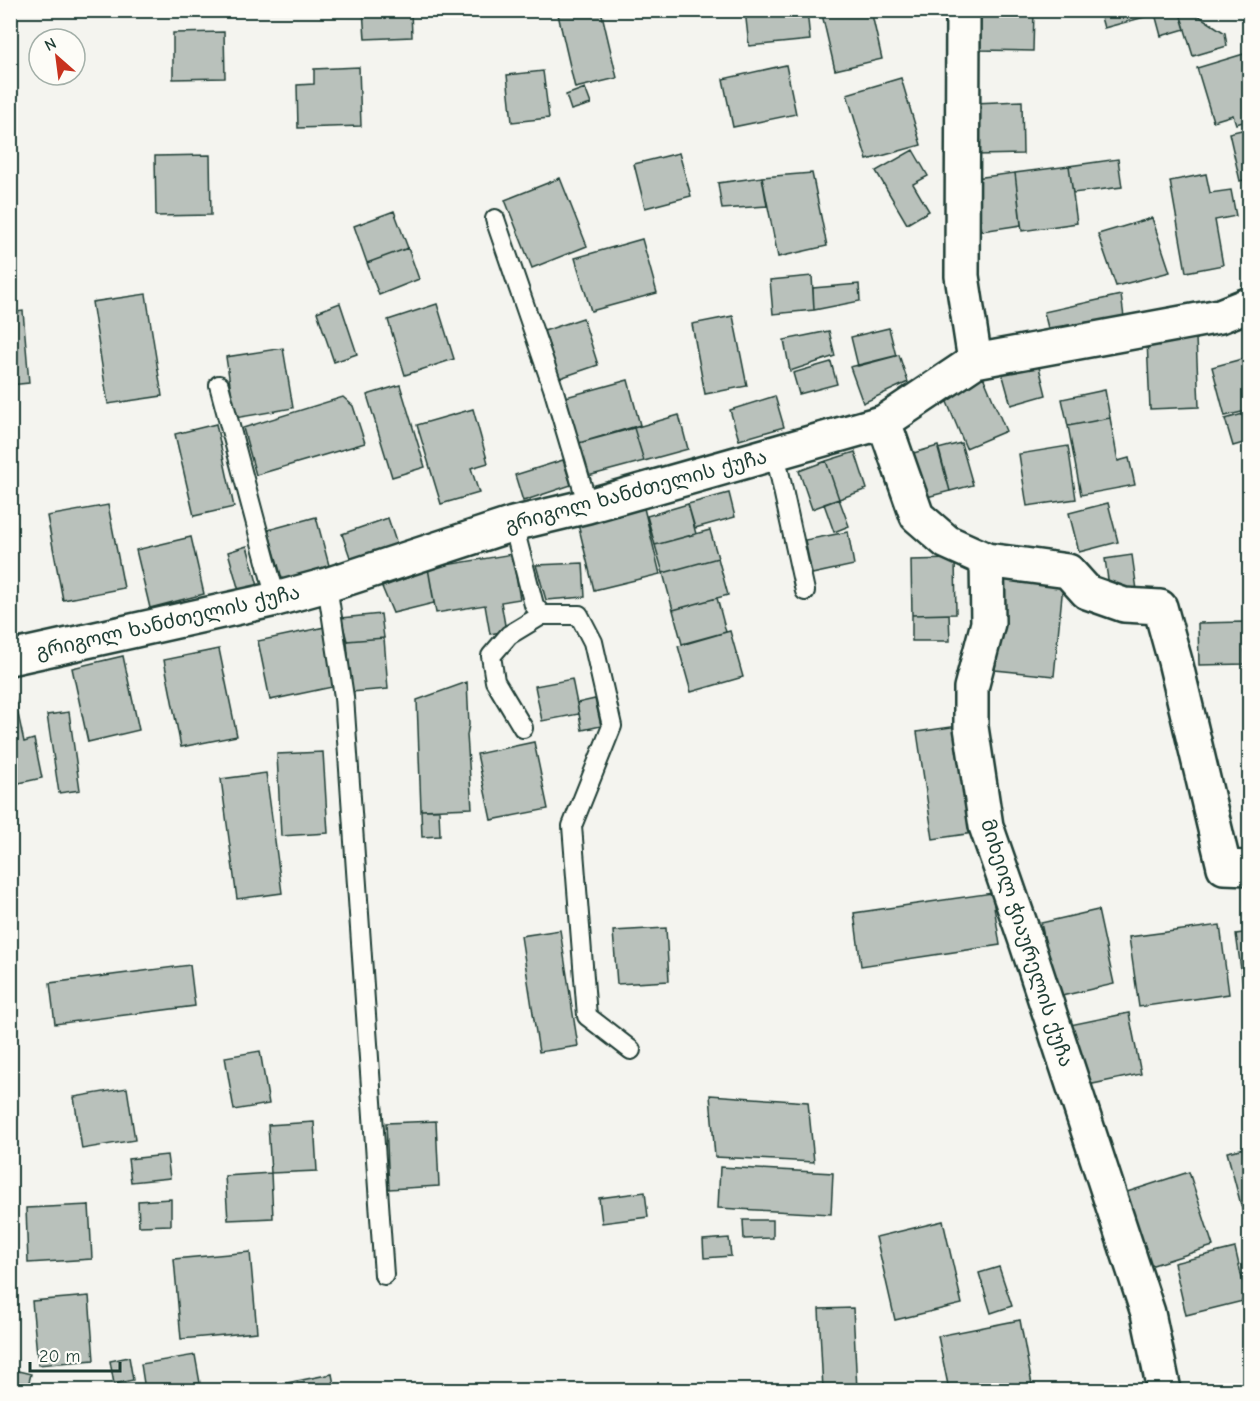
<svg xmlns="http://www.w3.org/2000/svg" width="1260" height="1401" font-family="'Comic Neue','Noto Sans Georgian',sans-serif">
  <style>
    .building { fill: #b9c1bb; stroke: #1f3d34; stroke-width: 1.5 }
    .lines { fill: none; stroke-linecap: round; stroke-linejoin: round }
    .lane-casing { stroke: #1f3d34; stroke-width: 22 }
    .street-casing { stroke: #1f3d34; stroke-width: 38 }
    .lane { stroke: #fdfcf7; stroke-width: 18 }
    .street { stroke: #fdfcf7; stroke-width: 33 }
    .labels { text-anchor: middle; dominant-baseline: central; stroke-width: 5; stroke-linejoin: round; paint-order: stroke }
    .street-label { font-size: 20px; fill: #1f3d34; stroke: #fdfcf7 }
  </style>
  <rect width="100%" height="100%" fill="#f4f4ef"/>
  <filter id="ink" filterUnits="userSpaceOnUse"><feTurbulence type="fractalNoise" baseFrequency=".0167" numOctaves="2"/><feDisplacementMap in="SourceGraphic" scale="12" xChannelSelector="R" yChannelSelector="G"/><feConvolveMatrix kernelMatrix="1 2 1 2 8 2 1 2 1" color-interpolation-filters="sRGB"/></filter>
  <g filter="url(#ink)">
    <path class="building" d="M363,10H411L412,37L365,39Z
      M557,10H601L617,78L575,88Z
      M745,10H807L810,40L749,46Z
      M821,10H871L882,59L835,70Z
      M977,10H1034L1033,51L976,50Z
      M1099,10H1151L1152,15L1104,28Z
      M1154,10H1179L1185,29L1161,36Z
      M1179,10H1190L1225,33L1227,46L1193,56Z
      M224,32L225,78L173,79V33Z
      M1247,53L1250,62V120L1236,124L1233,115L1213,121L1197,68Z
      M786,65L796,114L733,127L723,79Z
      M359,67L361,126L298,128L297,85L314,84V69Z
      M543,71L549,118L512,122L507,75Z
      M901,78L921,145L867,160L847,94Z
      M585,88L591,104L571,110L566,95Z
      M1022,101L1023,154L976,155L974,103Z
      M1250,128V178L1240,181L1229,133Z
      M913,150L928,176L913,184L929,211L907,224L876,171Z
      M679,153L691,196L645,208L634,164Z
      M210,155L211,215L156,216L155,156Z
      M1118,159L1122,187L1073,193L1069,166Z
      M1069,166L1077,223L1022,231L1015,173Z
      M812,173L827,246L778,257L762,177Z
      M1015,173L1021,225L982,231L975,178Z
      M1206,174L1210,193L1231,190L1236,216L1215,220L1223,265L1186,272L1170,181Z
      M762,177L767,206L722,209L718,183Z
      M560,178L587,246L532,268L505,200Z
      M1250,178V198L1244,180Z
      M394,211L408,248L367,263L354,226Z
      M1152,218L1170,272L1116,286L1098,234Z
      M642,239L657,293L591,311L575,258Z
      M408,248L419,279L379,295L367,263Z
      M812,276L814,310L773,314L770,280Z
      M859,284L860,301L814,310L813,288Z
      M146,294L162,396L108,404L92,302Z
      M1121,295L1124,317L1048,328L1044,312Z
      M340,303L357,354L334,362L317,312Z
      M437,304L454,359L405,375L388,320Z
      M23,311L29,383L10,385V313Z
      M733,316L747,386L705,394L692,324Z
      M583,318L598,365L560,378L544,331Z
      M889,328L896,356L858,366L851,337Z
      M829,331L835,356L790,371L784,340Z
      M1196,338L1199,407L1150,409L1147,340Z
      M283,348L293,408L235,418L226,357Z
      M899,355L908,382L863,403L850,367Z
      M1037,359L1046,395L1011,405L1001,369Z
      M1242,359L1250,386V410L1225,416L1212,367Z
      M831,362L837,384L799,394L793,373Z
      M982,374L1006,431L966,448L942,390Z
      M628,380L640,425L579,443L566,397Z
      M400,385L425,467L392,477L367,395Z
      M1105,390L1110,418L1068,426L1062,399Z
      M775,396L784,427L739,440L730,410Z
      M343,397L353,406L365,443L256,475L243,428Z
      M473,409L488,463L471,468L479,493L441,504L417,425Z
      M1250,412V441L1233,446L1225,419Z
      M679,415L688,449L644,461L634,428Z
      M1110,418L1118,461L1129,458L1135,485L1081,495L1068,426Z
      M216,424L234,507L194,516L175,434Z
      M634,428L644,461L588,476L579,443Z
      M961,443L973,485L950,491L938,449Z
      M938,446L950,491L923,498L910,454Z
      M1068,446L1076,499L1027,506L1019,454Z
      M855,452L867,489L839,499L826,461Z
      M563,460L571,485L523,501L515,475Z
      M826,461L839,499L812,509L799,471Z
      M729,493L735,517L695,528L688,504Z
      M839,499L849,526L834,532L824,504Z
      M1108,503L1118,542L1079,552L1069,513Z
      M688,504L696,534L655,545L647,516Z
      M108,505L124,588L63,600L47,516Z
      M644,508L660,574L594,590L578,524Z
      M316,517L330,569L283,582L268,530Z
      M388,518L397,545L351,560L342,534Z
      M710,530L718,558L663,573L655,545Z
      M848,532L854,565L812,574L805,540Z
      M191,537L204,594L150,608L136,550Z
      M247,546L258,586L239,591L228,552Z
      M512,554L520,599L501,602L506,631L490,634L485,605L436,613L428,568Z
      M1132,555L1137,590L1110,593L1105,559Z
      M718,558L728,595L673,610L663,573Z
      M955,559L956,614L912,615L911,560Z
      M583,563L585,597L546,600L536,565Z
      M428,568L434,603L393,613L382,587L413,576V573Z
      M1004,579L1063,585L1054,676L995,670Z
      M717,598L726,632L682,644L673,610Z
      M381,614L384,638L347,641L341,618Z
      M949,614L950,641H912V615Z
      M1244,622L1245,664L1199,665L1198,623Z
      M325,627L337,686L270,700L258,641Z
      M730,631L743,677L691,692L678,646Z
      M384,638L388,689L351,692L347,641Z
      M219,649L237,736L181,747L164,660Z
      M123,656L139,730L88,742L72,668Z
      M572,679L579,714L542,721L535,686Z
      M467,682L469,725L467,735L472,808L421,810L417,700Z
      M10,695H14L24,742L34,739L42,778L10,785Z
      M595,699L601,726L582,730L577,703Z
      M69,712L80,790L59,793L47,715Z
      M958,726L973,833L933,839L917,732Z
      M534,742L548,809L491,820L477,754Z
      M323,752L328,833L281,836L277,754Z
      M266,773L282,893L237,899L221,779Z
      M421,810H439L440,836L422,837Z
      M992,893L1000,945L861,966L854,913Z
      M1098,910L1114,984L1057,997L1041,923Z
      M1220,925L1229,994L1139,1007L1129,937Z
      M666,928L669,981L617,984L613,931Z
      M560,930L578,1046L539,1052L521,936Z
      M1250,932V998H1245L1236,934Z
      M190,965L195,1006L55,1024L50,983Z
      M1129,1013L1141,1074L1083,1086L1070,1025Z
      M260,1051L269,1104L234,1110L225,1057Z
      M127,1088L135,1140L82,1149L74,1097Z
      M710,1095L808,1102L814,1162L715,1157Z
      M436,1121L439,1186L389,1189L386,1123Z
      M314,1122L317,1171L271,1173L268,1125Z
      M1250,1147V1239L1227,1152Z
      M167,1155L170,1178L131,1182L128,1159Z
      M720,1167L833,1173L831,1214L718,1208Z
      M1189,1172L1213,1246L1150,1266L1127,1192Z
      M271,1173L273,1218L228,1220L225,1176Z
      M645,1192L648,1217L602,1223L599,1198Z
      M171,1199V1225L139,1226L138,1201Z
      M89,1205L92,1259L28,1263L26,1208Z
      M743,1220H773V1238L744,1239Z
      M943,1221L962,1304L895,1320L876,1237Z
      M729,1238L731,1256L704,1258L703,1240Z
      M1235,1248L1247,1300L1186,1315L1174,1263Z
      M250,1252L257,1332L181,1339L174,1259Z
      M999,1267L1012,1306L991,1313L979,1273Z
      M89,1296L94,1360L38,1365L32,1301Z
      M853,1308L857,1390H823L819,1309Z
      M1020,1320L1033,1390H949L938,1336Z
      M195,1355L200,1383L145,1390L141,1364Z
      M129,1357L133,1380L114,1384L110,1361Z
      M10,1369L31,1374L27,1390H10Z
      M332,1374L335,1390H252Z
      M1208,1384L1210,1390H1179Z"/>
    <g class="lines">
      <defs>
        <path id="lane" d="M495,219L553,388L588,506
          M219,385L276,599
          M775,453L805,591
          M513,524L534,605L542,615H579L593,642L612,726L572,826L587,1016L631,1050
          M327,585L344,697L384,1275
          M523,728L495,681L491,656L509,635L542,615"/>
        <path id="street" d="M963,10L962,276L975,361
          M884,422L917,516L947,542L987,560L1068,571L1087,592L1124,605L1160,607L1175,661L1224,867L1250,868
          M987,560L988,623L971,688V727L986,826L1025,938L1148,1313L1164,1390
          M10,658L276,599L327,585L513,524L588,506L884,422L975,361L1220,316L1250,304"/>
      </defs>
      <use href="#lane" class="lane-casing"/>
      <use href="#street" class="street-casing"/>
      <use href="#lane" class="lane"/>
      <use href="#street" class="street"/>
    </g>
  </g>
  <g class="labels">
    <g class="street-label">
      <text transform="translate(636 491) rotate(-15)">გრიგოლ ხანძთელის ქუჩა</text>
      <text transform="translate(168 622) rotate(-13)">გრიგოლ ხანძთელის ქუჩა</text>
      <text transform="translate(1027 943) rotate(72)">მიხეილ ჭიაურელის ქუჩა</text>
    </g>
  </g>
  <rect width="1260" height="1401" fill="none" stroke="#fdfcf7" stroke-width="36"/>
  <rect x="18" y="18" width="1224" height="1365" fill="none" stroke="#1f3d34" stroke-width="2" filter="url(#ink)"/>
  <g transform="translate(57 57) rotate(332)"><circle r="28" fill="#fdfcf7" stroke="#a4b0a9" stroke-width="1.5"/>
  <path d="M0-4.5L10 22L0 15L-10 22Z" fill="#c8321e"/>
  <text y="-9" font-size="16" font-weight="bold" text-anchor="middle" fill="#1f3d34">N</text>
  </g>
  <path d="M30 1362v9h90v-9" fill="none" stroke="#1f3d34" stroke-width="3"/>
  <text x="39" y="1362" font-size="18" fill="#1f3d34" stroke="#fdfcf7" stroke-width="4.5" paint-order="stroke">20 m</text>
</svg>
